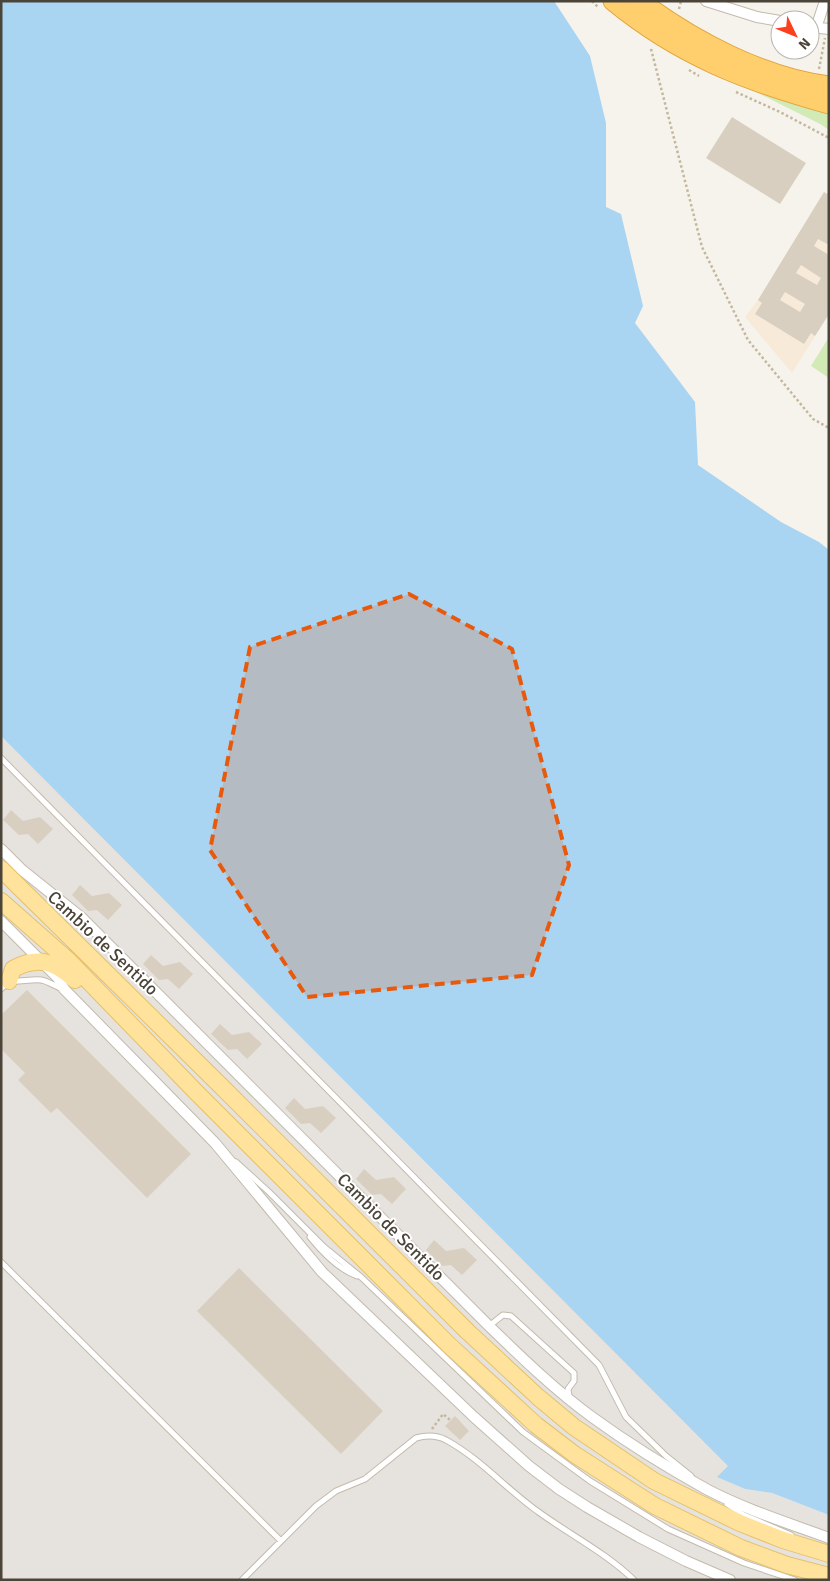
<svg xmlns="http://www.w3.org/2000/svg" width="830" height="1581" font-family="Signika,sans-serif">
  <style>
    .commercial { fill: #f7ead8 }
    .industrial { fill: #e6e2dd }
    .green { fill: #d2eab5 }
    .water { fill: #a9d4f2 }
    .building { fill: #d8cfc1; fill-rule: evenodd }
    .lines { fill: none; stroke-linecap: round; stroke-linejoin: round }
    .lane-casing { stroke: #c2bbae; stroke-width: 7 }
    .street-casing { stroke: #c2bbae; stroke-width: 12 }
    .primary-casing { stroke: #e6c16a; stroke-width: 18 }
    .highway-casing { stroke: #e0a43c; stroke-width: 21 }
    .path { stroke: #c4b79f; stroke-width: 2.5; stroke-dasharray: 2.5 2.5; stroke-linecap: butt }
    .lane { stroke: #fff; stroke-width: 5 }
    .street { stroke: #fff; stroke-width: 10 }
    .primary { stroke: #ffe39c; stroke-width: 16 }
    .highway { stroke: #ffcf6e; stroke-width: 19 }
    .marked { fill: #e8590c; fill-opacity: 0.2; stroke: #e8590c; stroke-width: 4; stroke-dasharray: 10 6; stroke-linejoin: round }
    .labels { text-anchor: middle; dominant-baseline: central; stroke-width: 4; stroke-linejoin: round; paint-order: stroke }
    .street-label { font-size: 18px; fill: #4b4439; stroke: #fff }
  </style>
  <rect width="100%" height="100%" fill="#f6f3ec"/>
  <path class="commercial" d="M829,191V314L792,373L745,317L758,300L824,192L827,194Z"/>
  <path class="industrial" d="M1,736L729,1466L718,1477L745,1489L772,1493L829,1515V1580H1Z"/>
  <path class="green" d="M750,89L829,110V130L820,124Z
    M829,337V378L811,366Z"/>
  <path class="water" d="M1,1H554L590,56L606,123V207L621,214L643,306L635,323L695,402L698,465L781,522L819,542L829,550V1515L772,1493L745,1489L717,1477L728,1466L1,736Z"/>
  <path class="building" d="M732,117L806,163L780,204L706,158Z
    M829,191V245L818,239L814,246L829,255V314L815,336L811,333L804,344L755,314L762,303L758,300L824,192L827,194ZM801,265L821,278L817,285L796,273ZM785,292L805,304L800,312L780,300Z
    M11,810L23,821L40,817L53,829L38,844L28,834L19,835L3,820Z
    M80,885L92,896L109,893L122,905L108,920L97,910L88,911L72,895Z
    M151,955L163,966L180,962L193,974L179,989L168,979L159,980L143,964Z
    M27,990L191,1154L147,1198L57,1108L51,1113L18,1080L25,1073L1,1049V1015Z
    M220,1024L232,1035L249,1032L262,1044L247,1059L237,1049L228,1050L211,1034Z
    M294,1098L305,1109L323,1106L336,1118L321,1133L310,1123L301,1124L285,1108Z
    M364,1169L376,1180L394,1177L406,1189L392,1204L381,1194L372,1195L356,1179Z
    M434,1240L446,1251L464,1248L477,1260L462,1275L451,1265L442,1266L426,1250Z
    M239,1268L383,1411L341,1454L197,1311Z
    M455,1416L469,1431L460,1440L445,1426Z"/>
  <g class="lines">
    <defs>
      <path id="lane" d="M1,758L599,1365L626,1417L666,1456L691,1476
        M1,989L9,981C19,982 32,979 41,980C48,981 56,987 63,989
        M236,1162L269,1192L324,1247L361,1277L523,1432L590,1481L668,1529L744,1563L795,1580
        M310,1237C322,1252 338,1269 357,1276
        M1,1262L281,1541
        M489,1326L503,1315L511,1316L574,1373V1381L568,1389L569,1397
        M727,1504L744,1515L791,1535
        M242,1580L316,1506L336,1491L365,1479L416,1438C427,1435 436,1435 446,1440C481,1459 508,1491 540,1513C572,1536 606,1553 634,1580"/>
      <path id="street" d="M706,1L757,17L780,21
        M810,27L829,29
        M816,28L825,1
        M1,849L22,870L82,918L489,1326C522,1358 555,1390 592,1417C629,1444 668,1468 708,1490C747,1510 788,1523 829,1538
        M1,921L58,978L64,989L215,1143L322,1272L474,1417L529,1466L559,1489L587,1507L639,1537L686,1561L730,1580"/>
      <path id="primary" d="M1,869L222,1087L467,1331L538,1397L574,1427L654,1481L740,1523L783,1540L829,1554
        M1,901L69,961L197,1093L449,1345L536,1425L574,1454L655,1506L741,1548L787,1565L829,1576
        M9,981L13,969C39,955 55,962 75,980"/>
      <path id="highway" d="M613,1C680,56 746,81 829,104
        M640,1C692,40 763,78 829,86"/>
    </defs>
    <use href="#lane" class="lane-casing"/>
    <use href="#street" class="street-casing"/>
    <use href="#primary" class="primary-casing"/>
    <use href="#highway" class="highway-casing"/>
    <path class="path" d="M592,1L598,7
      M679,9L681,1
      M651,49L702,247L748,340L813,419L829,428
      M819,69L825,38
      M689,70L699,76
      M736,92L780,112L829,138
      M432,1429L443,1414L450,1420"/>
    <use href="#lane" class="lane"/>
    <use href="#street" class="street"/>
    <use href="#primary" class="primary"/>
    <use href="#highway" class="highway"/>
  </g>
  <path class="marked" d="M409,594L512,649L569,865L532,975L307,997L210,850L250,647Z"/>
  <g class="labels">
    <g class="street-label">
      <text transform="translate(103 943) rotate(43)">Cambio de Sentido</text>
      <text transform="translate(391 1227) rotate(45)">Cambio de Sentido</text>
    </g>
  </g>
  <rect width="830" height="1581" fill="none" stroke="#4b4439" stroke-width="5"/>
  <g transform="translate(795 35) rotate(133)"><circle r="24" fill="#ffffff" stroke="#b7b4b0"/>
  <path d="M0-4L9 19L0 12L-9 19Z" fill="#fc3f1d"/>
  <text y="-8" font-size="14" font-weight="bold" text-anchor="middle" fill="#4b4439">N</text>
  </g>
</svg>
